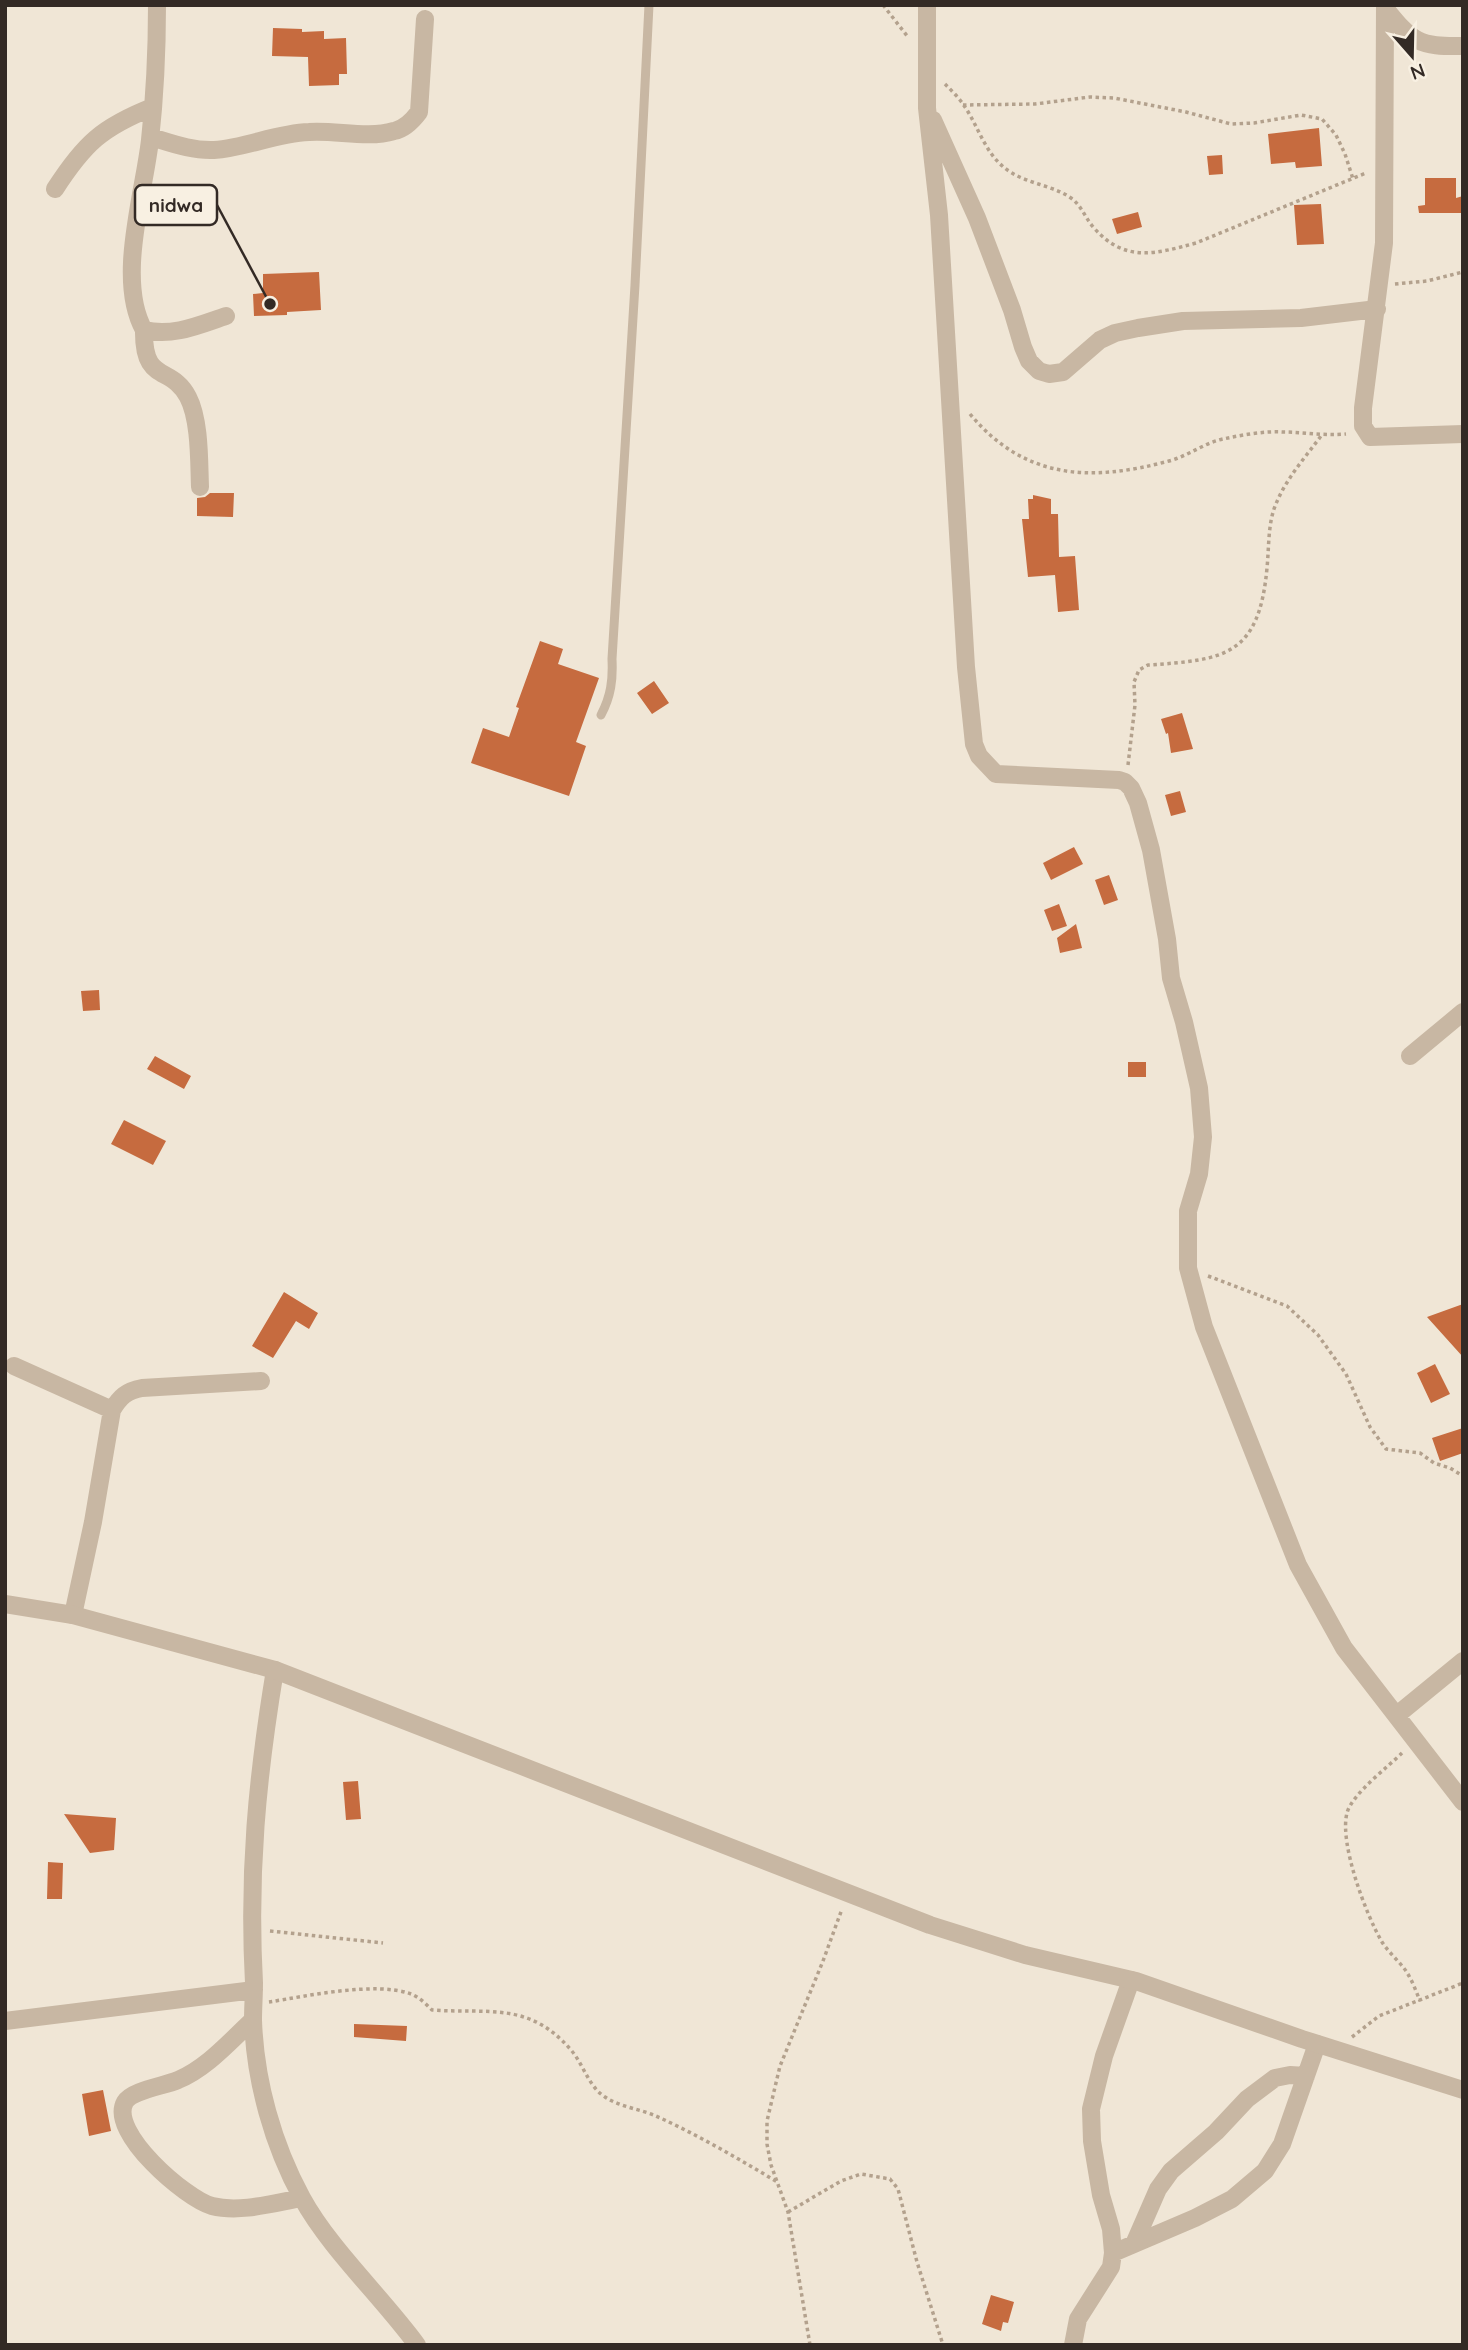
<svg xmlns="http://www.w3.org/2000/svg" width="1468" height="2350" font-family="Quicksand,sans-serif">
  <style>
    .building { fill: #c66b3f }
    .lines { fill: none; stroke-linecap: round; stroke-linejoin: round }
    .path { stroke: #b3a18d; stroke-width: 3.5; stroke-dasharray: 3.5 3.5; stroke-linecap: butt }
    .service { stroke: #c8b7a3; stroke-width: 9 }
    .minor { stroke: #c8b7a3; stroke-width: 18 }
    .tertiary { stroke: #c8b7a3; stroke-width: 18 }
    .leader { fill: none; stroke: #332a25; stroke-width: 2.5 }
    .callout-dot { fill: #332a25; stroke: #f8f0e2; stroke-width: 2.5 }
    .callout { fill: #f8f0e2; stroke: #332a25; stroke-width: 2.5 }
    .callout-label { font-size: 19px; text-anchor: middle; font-weight: bold; fill: #332a25 }
  </style>
  <rect width="100%" height="100%" fill="#f0e6d6"/>
  <path class="building" d="M273,28L302,29V32L324,31V39L346,38L347,74H339V85L309,86L308,57L272,56Z
    M1319,128L1322,166L1296,168L1295,162L1271,164L1268,134Z
    M1222,155L1223,174L1209,175L1207,156Z
    M1425,178H1456V198L1463,196V213H1419L1418,206L1425,205Z
    M1321,204L1324,244L1297,245L1294,205Z
    M1138,212L1142,227L1117,234L1112,219Z
    M319,272L321,310L287,312V315L254,316L253,294L263,293V274Z
    M210,493H234L233,517L197,516V498L205,497Z
    M1033,495L1051,499V514H1058L1059,557L1075,556L1079,610L1058,612L1055,575L1028,577L1022,519H1029L1028,499H1033Z
    M540,641L563,649L558,664L599,678L576,742L586,746L569,796L471,763L483,728L509,737L519,708L516,707Z
    M654,681L669,703L652,714L637,693Z
    M1182,713L1193,749L1171,753L1168,733L1166,734L1161,719Z
    M1180,791L1186,812L1171,816L1165,795Z
    M1074,847L1083,864L1051,880L1043,863Z
    M1109,875L1118,900L1104,905L1095,880Z
    M1059,904L1067,926L1052,931L1044,910Z
    M1076,924L1082,948L1060,953L1057,938Z
    M99,990L100,1010L83,1011L81,991Z
    M155,1056L191,1076L184,1089L147,1069Z
    M1128,1062H1146V1077H1128Z
    M124,1120L166,1141L153,1165L111,1144Z
    M284,1292L318,1313L309,1329L296,1321L273,1358L252,1346Z
    M1463,1304V1357L1427,1317Z
    M1435,1364L1450,1394L1431,1403L1417,1373Z
    M1463,1428V1453L1440,1461L1432,1438Z
    M358,1781L361,1819L346,1820L343,1782Z
    M64,1814L116,1818L114,1850L90,1853Z
    M48,1862L63,1863L62,1899H47Z
    M354,2024L407,2026L406,2041L354,2037Z
    M103,2090L111,2131L89,2136L82,2094Z
    M991,2295L1014,2302L1008,2323L1003,2322L1001,2331L982,2324Z"/>
  <g class="lines">
    <path class="path" d="M883,5L908,37
      M945,84C951,90 958,97 963,104C980,128 985,157 1012,173C1030,184 1054,186 1071,198C1082,206 1085,218 1094,228C1125,263 1155,254 1196,243L1366,173
      M963,105L1035,104L1090,97L1114,98L1186,112L1231,124L1254,123L1301,115L1322,119L1336,135L1345,154L1353,179
      M1395,284L1427,281L1463,272
      M970,414C1025,480 1091,482 1169,461C1188,456 1204,443 1223,439C1242,435 1263,431 1282,432C1304,432 1324,436 1346,434
      M1128,765L1135,705L1134,682L1139,670L1148,665C1225,660 1259,656 1267,568C1269,548 1268,527 1274,509C1284,481 1304,459 1321,436
      M1208,1276L1287,1306L1318,1335L1346,1374L1370,1427L1386,1449L1420,1453L1434,1463L1450,1468L1463,1476
      M1402,1753C1388,1767 1352,1794 1347,1813C1339,1843 1366,1915 1382,1942C1389,1953 1399,1961 1406,1971C1412,1980 1416,1991 1420,2001
      M270,1931L383,1943
      M269,2002C307,1996 376,1981 411,1994C419,1997 426,2004 432,2010C488,2014 529,2001 571,2050C584,2065 588,2086 605,2097C620,2107 640,2109 656,2116C698,2135 739,2159 779,2183
      M1352,2037L1379,2016L1463,1983
      M788,2212L841,2181L861,2174L890,2179L898,2189L917,2262L943,2345
      M810,2345L788,2212L771,2165L767,2144V2121L780,2066L823,1961L842,1909"/>
    <path class="service" d="M601,715C611,696 613,680 612,659L635,285L649,5"/>
    <path class="minor" d="M157,5C157,50 155,95 150,140C144,194 116,280 144,330C173,337 199,325 226,316
      M927,5V108L939,215L966,667L974,744L979,756L996,774L1119,780L1125,782L1131,788L1138,803L1151,850L1167,939L1171,978L1184,1022L1199,1088L1203,1137L1199,1174L1188,1211V1268L1204,1327L1298,1565L1344,1648L1463,1802
      M1385,5L1384,243L1363,408V426L1370,437L1463,434
      M1385,8C1412,42 1419,47 1463,46
      M933,120L977,218L1012,310L1023,347L1029,361L1039,371L1049,374L1063,372L1100,340L1115,333L1138,328L1183,321L1301,318L1377,309
      M151,137C171,143 192,151 214,150C246,148 276,133 309,132C337,130 367,139 394,131C405,129 413,120 419,112L425,19
      M55,189C84,144 102,127 153,107
      M144,330C143,385 171,364 188,397C200,420 199,461 200,487
      M1410,1056L1463,1012
      M14,1366L112,1410
      M73,1615L93,1522L112,1410C120,1397 126,1391 142,1388L261,1381
      M275,1670C257,1778 248,1874 254,1983C254,1995 253,2008 253,2020C255,2081 273,2145 302,2198C330,2249 382,2297 417,2345
      M1397,1715L1463,1661
      M253,2020C230,2041 207,2068 178,2080C165,2086 132,2090 125,2102C108,2132 186,2199 212,2206C240,2213 274,2203 302,2198
      M5,2021L254,1990
      M1134,2244L1158,2189L1171,2171L1216,2132L1247,2099L1275,2078L1290,2075L1306,2076
      M1113,2253L1195,2218L1232,2199L1265,2171L1282,2144L1317,2044
      M1073,2345L1078,2319L1111,2267L1113,2253L1111,2229L1101,2195L1092,2141L1091,2109L1104,2056L1131,1980"/>
    <path class="tertiary" d="M5,1604L73,1615L275,1670L930,1925L1025,1955L1136,1981L1302,2039L1463,2090"/>
  </g>
  <path class="leader" d="M270 304L217 205"/>
  <circle class="callout-dot" cx="270" cy="304" r="7"/>
  <rect class="callout" x="135" y="185" width="82" height="40" rx="7"/>
  <g class="callout-label">
    <text x="176" y="212">nidwa</text>
  </g>
  <rect width="1468" height="2350" fill="none" stroke="#332a25" stroke-width="14"/>
  <g transform="translate(1412 56) rotate(160)" stroke="#f8f0e2" stroke-width="5" paint-order="stroke">
  <path d="M0-5L12 26L0 18L-12 26Z" fill="#332a25"/>
  <text y="-10" font-size="19" font-weight="bold" text-anchor="middle" fill="#332a25">N</text>
  </g>
</svg>
